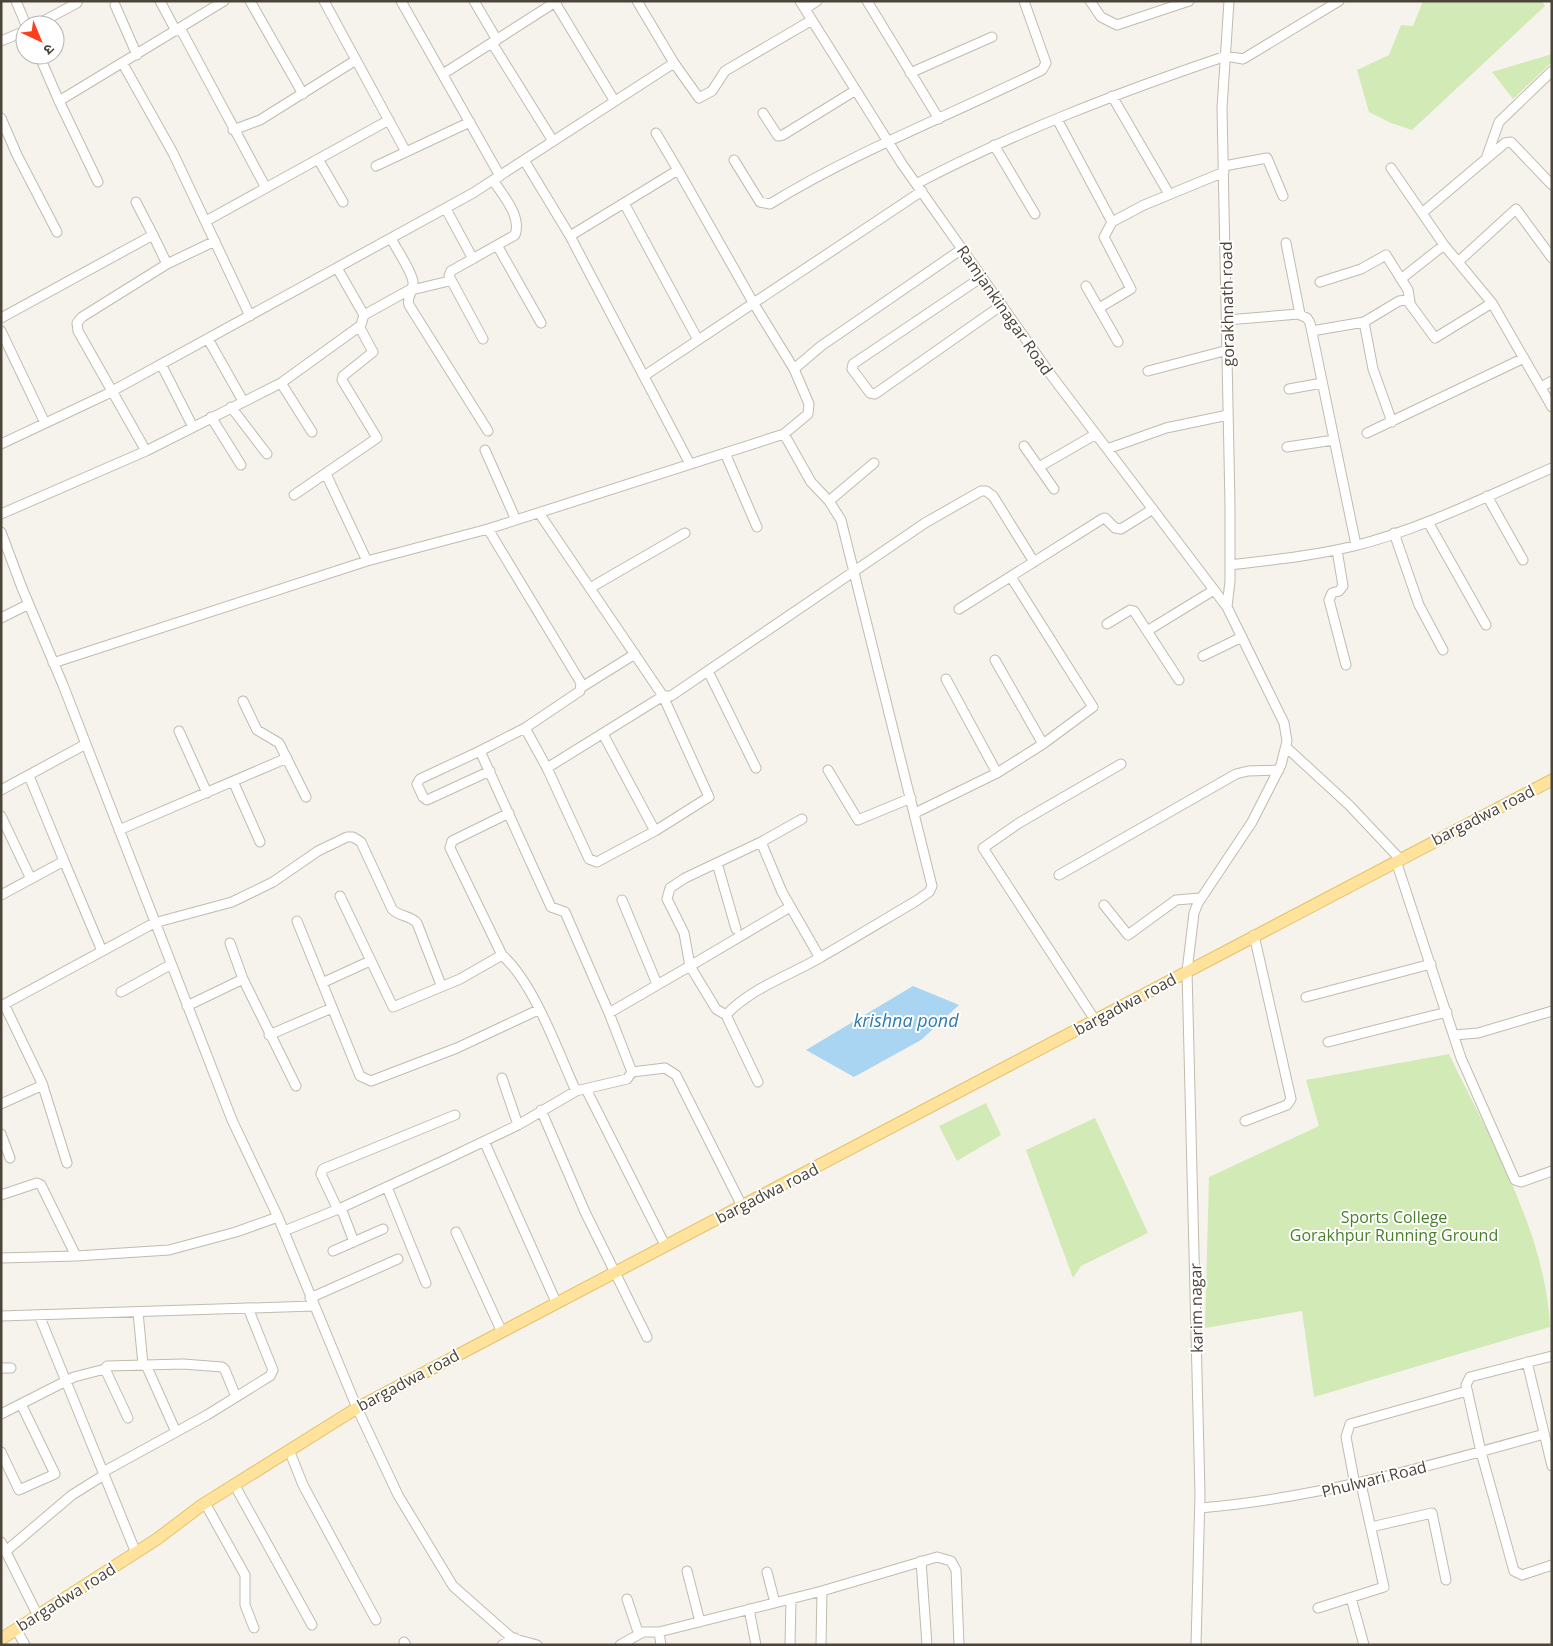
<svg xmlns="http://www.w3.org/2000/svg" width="1553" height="1646" font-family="'Open Sans','Noto Sans Devanagari',sans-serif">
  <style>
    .green { fill: #d2eab5 }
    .water { fill: #a9d4f2 }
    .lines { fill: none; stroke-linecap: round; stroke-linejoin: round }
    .minor-casing { stroke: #c2bbae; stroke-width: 11 }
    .major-casing { stroke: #e6c16a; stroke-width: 13 }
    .minor { stroke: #fff; stroke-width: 9 }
    .major { stroke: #ffe39c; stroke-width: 11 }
    .labels { text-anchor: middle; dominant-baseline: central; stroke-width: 4; stroke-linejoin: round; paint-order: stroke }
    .street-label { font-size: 16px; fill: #4b4439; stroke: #fff }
    .park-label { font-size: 16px; fill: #4a7f2a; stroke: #fff }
    .water-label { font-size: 18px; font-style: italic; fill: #2e7ab2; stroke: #fff }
  </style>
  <rect width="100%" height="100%" fill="#f6f3ec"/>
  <path class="green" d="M1423,1H1542L1545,6L1412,130L1391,123L1369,112L1357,70L1389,55L1401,25L1413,26Z
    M1552,54V62L1513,99L1492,72Z
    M1449,1054C1489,1137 1546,1233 1550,1327L1314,1397L1302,1311L1205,1328L1209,1177L1319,1126L1306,1080Z
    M986,1103L1001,1135L957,1161L939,1126Z
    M1095,1118L1148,1233L1081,1266L1073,1278L1026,1150Z"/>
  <path class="water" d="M913,986L959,1005L921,1040L854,1077L806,1050Z"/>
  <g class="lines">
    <defs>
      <path id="minor" d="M16,1L26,25
        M160,1L176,31
        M250,1L303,94
        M324,1L406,152
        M401,1L500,176
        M474,1L497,40
        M554,1L614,100
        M637,1L674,63L699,98L712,91L725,71L812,20
        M800,1L902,164L1051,375L1227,607L1284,723L1287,741L1281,765L1252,822L1198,903L1194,913L1187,971L1200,1494L1196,1645
        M867,1L939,119
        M1090,1L1101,17L1117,25L1189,1
        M115,5L137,55
        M805,9L817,1
        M36,25L77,3
        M180,28L266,188
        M1,41L25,31
        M492,43L553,141
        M39,55L59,101L224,1
        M123,64L173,153L250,316
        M910,73L992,37
        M443,74L557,1
        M1112,96L1169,194
        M59,101L98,182
        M763,113L778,136L783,135L856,90
        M1,118L17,155L57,232
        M1057,119L1112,222L1144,205L1224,172
        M233,130L260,120L356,60
        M656,133L678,170
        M994,145L1035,214
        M318,159L343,202
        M1486,159L1499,122L1552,71
        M524,160L570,236L690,464
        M734,160L760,202L770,204C856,151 951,115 1042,70L1046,63L1024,1
        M376,166L470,122
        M1224,166L1267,158L1283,196
        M1391,168L1444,245L1492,303L1552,407
        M916,184C1015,132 1120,92 1226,56L1243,59L1339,1
        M624,203L698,340
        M446,209L473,259
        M1422,213L1505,143L1511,142L1552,185
        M206,221L389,120
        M391,238C396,249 412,271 413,282C414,291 406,297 409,305L488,431
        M1286,243L1300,314
        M497,245L541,323
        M1458,262L1516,209L1552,258
        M167,264L215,241
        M337,268L364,315L411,289
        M982,277L853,364L852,369L870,393L875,394L1002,305
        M1401,279L1444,245
        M1320,282L1361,269L1386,255L1408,290L1410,302
        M1086,286L1118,342
        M416,289L449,281
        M1099,308L1131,289L1104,237L1112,222
        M1,318L153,235L136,202
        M1227,320L1298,314L1307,318L1310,323L1356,545
        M1364,322L1373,369L1392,422
        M1,331L45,423
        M1312,331L1364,322L1399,301L1407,300L1435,338L1492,303
        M208,339L243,401
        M483,339L449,276L451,271L515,235C522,216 503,196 493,180
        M161,364L193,427
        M794,369L821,346L962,249
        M1148,371L1228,350
        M644,376L922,191
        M281,383L312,432
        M1541,387L1552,381
        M1289,389L1322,383
        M231,407L267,454
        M211,417L241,465
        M1367,433L1524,358
        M784,434L811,482L829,501
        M1,444L105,395L473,193L674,63
        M1024,446L1054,489
        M1287,447L1334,440
        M1107,449L1166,428L1228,415
        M485,450L516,520
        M146,451L78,331L77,323L82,317L167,264L153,235
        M725,453L757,527
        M1039,467L1096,434
        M326,474L367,561
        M294,495L377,438L342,380L343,376L373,352L360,328L364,315
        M1487,496L1523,560
        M539,513L663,696H671L925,523L981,491H986L993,496L1034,562
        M1,514L146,451L281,383L360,326
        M1428,522L1486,625
        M488,529L581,683L580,691L525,728L480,751L551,907L565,912L609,1013
        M1,532L22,588L63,685L232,1120L278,1217L357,1408L398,1495L453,1586L512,1638L537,1645
        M1394,533L1419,605L1443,650
        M1337,550L1343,586L1339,591L1332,593L1329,600L1346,665
        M1230,565C1271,560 1313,556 1354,546C1422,529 1487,496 1552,468
        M590,588L685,533
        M1227,607L1230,581V506L1222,108L1229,1
        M959,609L1102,519L1105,518L1115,528L1121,529L1153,509
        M1,618L29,604
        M1107,624L1130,610L1134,611L1179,680
        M1147,631L1214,590
        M1203,656L1242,637
        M995,660L1043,744
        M53,663L367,561L488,529L784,434L808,414L809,404L794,369L754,304L678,170L570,236
        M708,671L756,768
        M946,679L997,773
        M582,687L635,654
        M663,696L709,797L655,831L597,862L589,859L547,768Z
        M243,701L257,730L279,743L306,797
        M525,728L547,768
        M179,731L207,793
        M603,734L655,831
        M1286,747L1349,805L1400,859
        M480,751L420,779L417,784L423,797L427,800L490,771
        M828,770L858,820L911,798
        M233,781L260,842
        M1,790L86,744
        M509,813L452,841L450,848L502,955C534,983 558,1052 576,1091
        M915,813L997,773L1043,744L1093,707L1011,577
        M1,816L31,879
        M119,830L287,758
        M761,842L782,892L820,958
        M64,861L102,951
        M1396,861L1461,1058L1515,1180L1521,1182L1552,1171
        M717,863L736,929
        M1059,875L1236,774L1248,771L1279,770
        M1,895L64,861L29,776
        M340,896L393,1007L460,979L502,955
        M622,900L657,984
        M1104,905L1128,935L1176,900L1200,898
        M790,907L690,966L684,933L667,899L670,888L685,878L761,842L802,819
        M297,921L360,1076L371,1081L457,1048L538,1010
        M230,943L243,979L296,1086
        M322,983L370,961
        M121,992L170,965
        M1306,997L1431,964
        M4,1004L42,1083L67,1163
        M1,1006L154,923L232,902L273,882L318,851L347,837H353L361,842L392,909C399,917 410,915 417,923L441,985
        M187,1006L243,979
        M1095,1020L983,848L1019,823L1121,764
        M269,1035L332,1008
        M1454,1035L1478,1033L1552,1011
        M1328,1042L1447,1012
        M632,1072L665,1068L676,1075L742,1206
        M502,1078L518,1125
        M758,1082L726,1015C749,990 785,977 814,961C848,942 882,921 916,901L929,892L932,886L841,520L829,501L874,463
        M586,1089L665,1245
        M1,1104L43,1085
        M541,1110L585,1212L647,1337
        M1245,1121L1287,1105L1291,1099L1254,935
        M1,1134L10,1158
        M484,1141L556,1302
        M387,1187L426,1283
        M1,1195L37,1183L41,1185L76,1256
        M341,1208L354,1242
        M338,1210L321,1174L323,1169L455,1115
        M284,1231L341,1208L447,1159L518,1125L576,1091L627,1079L632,1072L609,1013L690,966L716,1009L726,1015
        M456,1232L501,1330
        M333,1251L383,1229
        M1,1258L76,1256L169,1250L236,1232L278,1217
        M310,1298L398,1259
        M138,1312L143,1365
        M39,1315L136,1553
        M1,1316L313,1306
        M1552,1356L1470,1377L1466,1385L1481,1452L1514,1571L1522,1575L1552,1565
        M1527,1362L1552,1466
        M146,1365L176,1432
        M1,1368H11
        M1,1414L74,1377L105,1369
        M128,1418L105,1369L107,1366L183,1364L222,1367L225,1370L236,1397
        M289,1450L303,1485L376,1620
        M1,1452L19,1490L55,1474L21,1404
        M103,1472L207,1415L270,1376L273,1370L248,1308
        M234,1484L312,1625
        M1355,1485L1346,1437L1350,1424L1467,1391
        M205,1503L245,1575V1605L254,1628
        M1200,1508C1318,1498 1430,1466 1544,1434
        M1371,1527L1432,1513L1446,1580
        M1,1542L38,1616
        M6,1551L72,1495L104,1475
        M921,1561L927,1645
        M687,1571L700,1622
        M767,1572L775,1603
        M1351,1598L1364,1645
        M627,1599L637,1629L639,1632H659L661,1645
        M1318,1608L1384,1587L1361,1484
        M749,1609L756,1645
        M16,1629L25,1645
        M659,1632L822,1591L937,1557L951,1561L956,1570L959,1645
        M404,1642L406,1645
        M502,1645L515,1638
        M620,1645L643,1632
        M790,1645L791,1599
        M821,1645L822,1591"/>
      <path id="major" d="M1,1639L157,1539L202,1505L357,1408L1552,780"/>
    </defs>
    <use href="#minor" class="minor-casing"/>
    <use href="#major" class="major-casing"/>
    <use href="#minor" class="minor"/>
    <use href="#major" class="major"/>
  </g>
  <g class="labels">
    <g class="street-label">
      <text transform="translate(1227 304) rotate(-91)">gorakhnath road</text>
      <text transform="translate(1005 310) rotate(55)">Ramjankinagar Road</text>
      <text transform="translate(1483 815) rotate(-27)">bargadwa road</text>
      <text transform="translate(1125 1004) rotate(-28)">bargadwa road</text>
      <text transform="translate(767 1193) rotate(-27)">bargadwa road</text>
      <text transform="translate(1196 1308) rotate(-91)">karim nagar</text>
      <text transform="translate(408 1380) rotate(-28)">bargadwa road</text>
      <text transform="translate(1374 1479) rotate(-14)">Phulwari Road</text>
      <text transform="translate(66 1597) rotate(-32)">bargadwa road</text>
    </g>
    <g class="park-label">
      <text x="1394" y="1217">Sports College<tspan x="1394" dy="18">Gorakhpur Running Ground</tspan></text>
    </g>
    <g class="water-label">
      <text x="906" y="1020">krishna pond</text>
    </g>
  </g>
  <rect width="1553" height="1646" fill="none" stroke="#4b4439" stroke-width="5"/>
  <g transform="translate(40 40) rotate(136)"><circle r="24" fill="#ffffff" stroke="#b7b4b0"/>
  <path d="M0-4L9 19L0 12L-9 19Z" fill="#fc3f1d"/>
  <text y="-8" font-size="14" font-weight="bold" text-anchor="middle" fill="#4b4439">उ</text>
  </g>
</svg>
